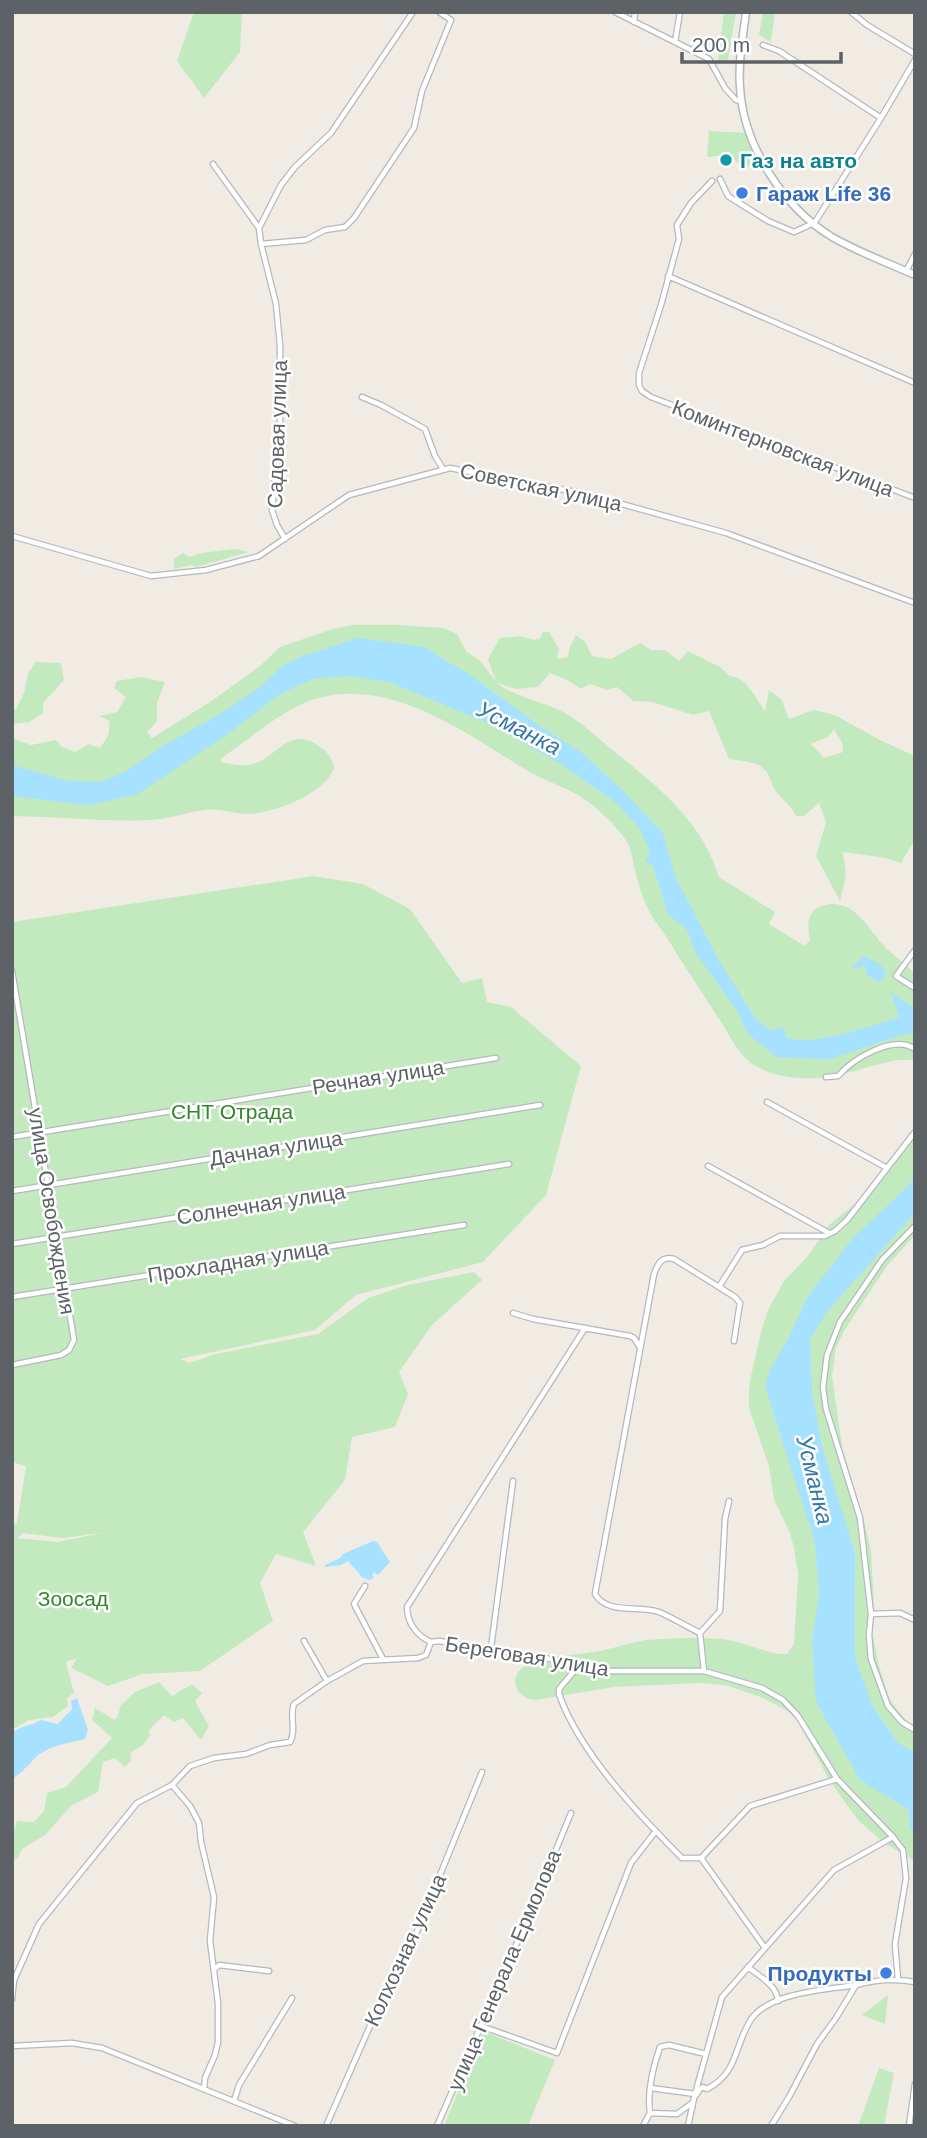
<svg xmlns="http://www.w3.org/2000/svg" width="927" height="2138" font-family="Arial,sans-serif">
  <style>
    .green { fill: #c3eabf; fill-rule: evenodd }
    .water { fill: #a6e1ff }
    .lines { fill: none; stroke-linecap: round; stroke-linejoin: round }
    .minor-casing { stroke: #b5b8bc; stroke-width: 7 }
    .tertiary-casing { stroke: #b5b8bc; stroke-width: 9 }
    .minor { stroke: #fff; stroke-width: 4.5 }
    .tertiary { stroke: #fff; stroke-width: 6 }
    .culture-dot { fill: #0f9aa8; stroke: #fff; stroke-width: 2.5 }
    .shop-dot { fill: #3f7fe0; stroke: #fff; stroke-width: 2.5 }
    .labels { text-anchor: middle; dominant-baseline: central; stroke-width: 5; stroke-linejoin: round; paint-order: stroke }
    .culture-label { font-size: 21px; font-weight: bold; fill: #0d838f; stroke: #fff; text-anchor: start }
    .shop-label { font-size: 21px; font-weight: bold; fill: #366cbe; stroke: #fff; text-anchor: start }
    .street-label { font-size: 21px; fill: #5c6266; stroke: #fff }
    .park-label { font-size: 21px; fill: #32842d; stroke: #fff }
    .water-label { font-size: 23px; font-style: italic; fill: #3478a8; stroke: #fff }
  </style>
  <rect width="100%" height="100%" fill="#f0ece4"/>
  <path class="green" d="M194,12H242L240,52L204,98L177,61Z
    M724,12H736L728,60H718Z
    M763,12H775L771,42L759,35Z
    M709,131L748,133L754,161L746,168L727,155L707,157Z
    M235,549L249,552L196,567L191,565L174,569V559L183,553L190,557L201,553Z
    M353,625H398L444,628L457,634L466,651L479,660L496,681L488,659L500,638L520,636L535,640L540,638L543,632H549L559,649L557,659L568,657L569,649L576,635L586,643L592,656L611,659L640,643L651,650H665L679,661L688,651L720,667L730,676C747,677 756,699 765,711L769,690L781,699L789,719L814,710L835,715L878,739L915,756V839L901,863L886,858L843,852L846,875L840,901L816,856L826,822L819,803L804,816H796C791,806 786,803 779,795C772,788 771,778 766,771C758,761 740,761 729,759L709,711L693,715L652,702L633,701L617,687L607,690L590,684L581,689L567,680L550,673L538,687L516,689L497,683C517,699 543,700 565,713C582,723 596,736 611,749C656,785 701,819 719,877L775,912L769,924L805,946L810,940C808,930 806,918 815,909C820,906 825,905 831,904C857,903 869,930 885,947C894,956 905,963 914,973L915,1063L912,1060C887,1058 854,1074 828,1077C805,1080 774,1078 754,1065C738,1055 730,1035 719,1019C701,990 681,962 664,933C648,914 641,895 635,871C632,858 632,847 623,836C610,820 594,804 576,794C560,785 543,780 528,771C469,736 397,680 323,697C286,705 255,736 223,757L220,762C231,764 242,767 253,764C277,757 290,725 319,746C328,752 332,758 334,768C325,794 273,814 247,814C233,814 220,808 205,810C187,812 170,819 152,820C106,822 59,817 12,816V738L31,745L56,740L62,747L75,752L89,744L100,748L108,736L110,721L99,716L117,712L126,697L114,688L117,681L141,677L165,682L157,703V721L147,732L152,738L210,702L260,666L280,647L333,629ZM834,729L842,743L843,752L824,758L811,744L828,737Z
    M36,662L61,663L64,680L43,703V713L29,722L12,724V711L16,709L24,693L28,673Z
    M314,876L363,884L410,909L462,983L482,978L487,1002L511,1007L581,1066L546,1195L483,1262L356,1295L315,1330L180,1359L189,1363L216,1354L318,1334L368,1298L407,1285L474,1272L482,1280L432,1325L399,1372L408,1394L395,1427L352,1437L345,1480L303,1532L316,1566L276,1554L260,1583L273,1621L200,1671L143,1674L108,1686L71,1668L77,1658L66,1662L74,1693L67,1698L68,1706L53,1717L29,1720L12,1730V1525L17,1523L26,1466L12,1462V922ZM23,1533L62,1538L102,1533L57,1542L17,1538Z
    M915,1127V1235L887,1266L844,1331L836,1348L832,1376L842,1446L864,1521L871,1551L874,1607L873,1636L879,1666L890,1700L915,1731V1861L884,1843L858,1820L829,1780L798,1721L789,1712L761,1697L725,1685L700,1683L614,1687L535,1700C520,1699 508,1683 520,1670C533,1656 585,1655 604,1650C618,1647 632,1642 646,1640C671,1638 697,1637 722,1639C741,1641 760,1651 780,1654H787L794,1644L798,1574L794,1548L790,1533L774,1500L769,1466L749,1408V1391L751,1376L762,1328L769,1308L784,1281L808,1256L829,1225L863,1197Z
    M159,1682L172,1696L192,1684L202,1693L195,1701L209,1726L201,1740L183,1718L174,1722L164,1715L149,1730L150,1736L142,1746L130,1753L131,1761L125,1767L115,1758L103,1762L98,1792L71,1806L45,1835L22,1849L17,1859L12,1860V1837L17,1821L34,1822L44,1811L47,1793L66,1787L112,1738L92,1720L95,1708L115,1720L119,1713L120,1706L135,1692Z
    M888,1995L885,2024L862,2015Z
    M483,2031L555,2060L528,2126H444Z
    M879,2068L894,2073L884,2126H858Z"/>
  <path class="water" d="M359,638L424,647L470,675L540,726L582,753L621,789L663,833L675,876L719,961L756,1019L770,1031L780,1027L786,1030L785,1037C812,1048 872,1025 900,1017L890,992L915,1008V1036L908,1033L830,1059L776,1057L747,1033L739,1014L694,950L687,930L668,914L653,866L645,860L650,852L639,827L615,802L561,764L490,724L389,682L349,676L313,679L278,695L232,731L136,795L88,805L12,796V765L68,781L100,782L127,771L161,747L225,711L261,686L282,666L305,655Z
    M864,956L881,965L886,974L879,982L867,975L864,964L857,970L853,967Z
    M915,1176V1213L826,1313L810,1339L812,1393L822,1446L855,1553V1657L872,1705L898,1743L915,1753V1832L910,1829L909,1810L860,1780L816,1702L812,1642L819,1595L815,1542L765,1387L770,1369L785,1345L808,1296L852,1239L908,1186Z
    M373,1541L377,1542L390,1562L378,1575L374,1572L372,1575L374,1577L370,1580L363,1578L348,1561L341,1565L325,1567V1565L340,1558L343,1554Z
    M77,1698L88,1730L85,1739C69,1743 51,1745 37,1756C29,1764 22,1773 12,1779V1733C22,1725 31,1726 41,1720L58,1724L72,1709L71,1701Z"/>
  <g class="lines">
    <defs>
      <path id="minor" d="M615,12L709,59L725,88L736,100L741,101
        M851,12L867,25L915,54
        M634,22L635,12
        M675,42L680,12
        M763,45L779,51L881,118
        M213,164L259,228L261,244L276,304L280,345V425L272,510L277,525L285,539
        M720,179L728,196L768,221L794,232L814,223L817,219L881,118L915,60
        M712,181L691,203L677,225L679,239L661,305L639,373V385L642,391L651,397L915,498
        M259,228L281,185L295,167L331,133L413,12
        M261,244L306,240L325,230L345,227L354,218L414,128L422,91L451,20L439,12
        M906,271L915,254
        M668,276L915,383
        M362,397L381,405L425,429L435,456L443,469
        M12,536L151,576L206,570L259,556L349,495L450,468L586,494L726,533L915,603
        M915,950L896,976L915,988
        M12,971L74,1340L69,1350L61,1355L12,1365
        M826,1077L838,1076C853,1059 893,1034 915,1049
        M767,1102L887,1168
        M12,1137L496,1058
        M708,1166L829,1233
        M12,1191L540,1105
        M915,1226L882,1260L840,1322L827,1355L823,1387L826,1409L860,1518L871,1614L869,1635L871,1659L888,1706L902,1722L915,1730
        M12,1244L509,1164
        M719,1287L742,1250L763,1245L780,1236H825L835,1231L847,1220L915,1132
        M12,1297L464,1225
        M513,1313L533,1319L630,1336L634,1338L640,1347
        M365,1586L354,1604L383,1659
        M871,1614L900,1613L915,1620
        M700,1633C686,1626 673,1618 659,1612C640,1605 607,1615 595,1594L654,1274C658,1263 662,1256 674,1259L735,1297L740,1303L734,1341
        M304,1641L327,1681L363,1661L418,1658L426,1655L431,1642L439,1641L581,1664L602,1671H704L762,1688L783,1700L798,1716L837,1779L893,1837L903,1850L906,1878L895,1944L898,1979
        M431,1642C417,1636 407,1623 407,1607L585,1328
        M491,1648L513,1481
        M580,1664L559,1689V1694C579,1752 639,1815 682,1858H701
        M704,1671L700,1633L720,1611L725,1519L729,1501
        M172,1785L190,1806L199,1823L201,1842L214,1897L210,1941L218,2003V2042L215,2055L205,2078L204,2089
        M765,1948L701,1858L750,1806L837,1779
        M748,1967C760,1977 777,1985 778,2001
        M214,1970L219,1965L269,1971
        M12,1999L14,1980L39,1924L137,1803L172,1785L190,1766L214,1758L246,1754L270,1745L290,1742C297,1730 289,1717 294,1704L327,1681
        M481,2026L557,2053L631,1863L655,1832
        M12,2046L72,2043L102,2048L295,2126
        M651,2088L695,2094
        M696,2095L700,2089L703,2087L707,2089C738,2073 734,2047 750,2021C768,1992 825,1990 856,1985
        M234,2101L239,2085L292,1998
        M650,2113C647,2092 653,2067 660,2047L669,2045L706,2054
        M326,2126L393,1974L411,1946L482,1772
        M437,2126L530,1913L571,1813
        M643,2126L650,2113L677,2114L692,2103
        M688,2126L695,2094L722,1997L834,1870L893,1837
        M771,2126L789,2097L817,2044L836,2018L856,1985C877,1980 894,1978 915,1982
        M909,2126L915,2084"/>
      <path id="tertiary" d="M746,12C743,37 738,62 740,87C743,145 783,207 832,237C858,252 888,263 915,275"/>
    </defs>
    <use href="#minor" class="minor-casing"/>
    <use href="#tertiary" class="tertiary-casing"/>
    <use href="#minor" class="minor"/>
    <use href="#tertiary" class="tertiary"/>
  </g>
  <circle class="culture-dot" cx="726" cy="160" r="7"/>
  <g class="shop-dot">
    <circle cx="742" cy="193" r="7"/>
    <circle cx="886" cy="1973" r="7"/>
  </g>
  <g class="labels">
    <g class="culture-label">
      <text x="740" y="160">Газ на авто</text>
    </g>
    <g class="shop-label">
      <text x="756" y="193">Гараж Life 36</text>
      <text x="872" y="1973" text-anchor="end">Продукты</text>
    </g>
    <g class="street-label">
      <text transform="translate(277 434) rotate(-88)">Садовая улица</text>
      <text transform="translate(783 448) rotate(21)">Коминтерновская улица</text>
      <text transform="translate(541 487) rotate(12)">Советская улица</text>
      <text transform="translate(378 1077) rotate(-9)">Речная улица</text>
      <text transform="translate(276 1148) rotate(-9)">Дачная улица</text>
      <text transform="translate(261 1204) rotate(-9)">Солнечная улица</text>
      <text transform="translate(52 1211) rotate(81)">улица Освобождения</text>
      <text transform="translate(238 1261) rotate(-9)">Прохладная улица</text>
      <text transform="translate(527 1656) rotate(9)">Береговая улица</text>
      <text transform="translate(405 1950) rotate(-65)">Колхозная улица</text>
      <text transform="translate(504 1970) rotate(-67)">улица Генерала Ермолова</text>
    </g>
    <g class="park-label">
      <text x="232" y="1111">СНТ Отрада</text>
      <text x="73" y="1598">Зоосад</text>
    </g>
    <g class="water-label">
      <text transform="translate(519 728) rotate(27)">Усманка</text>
      <text transform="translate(815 1480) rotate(76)">Усманка</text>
    </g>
  </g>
  <rect width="927" height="2138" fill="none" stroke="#5c6266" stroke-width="28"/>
  <path d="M682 52v10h159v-10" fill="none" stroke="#5c6266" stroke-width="3.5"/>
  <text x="692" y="52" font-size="21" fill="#5c6266" stroke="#ffffff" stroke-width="5" paint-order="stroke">200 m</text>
</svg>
